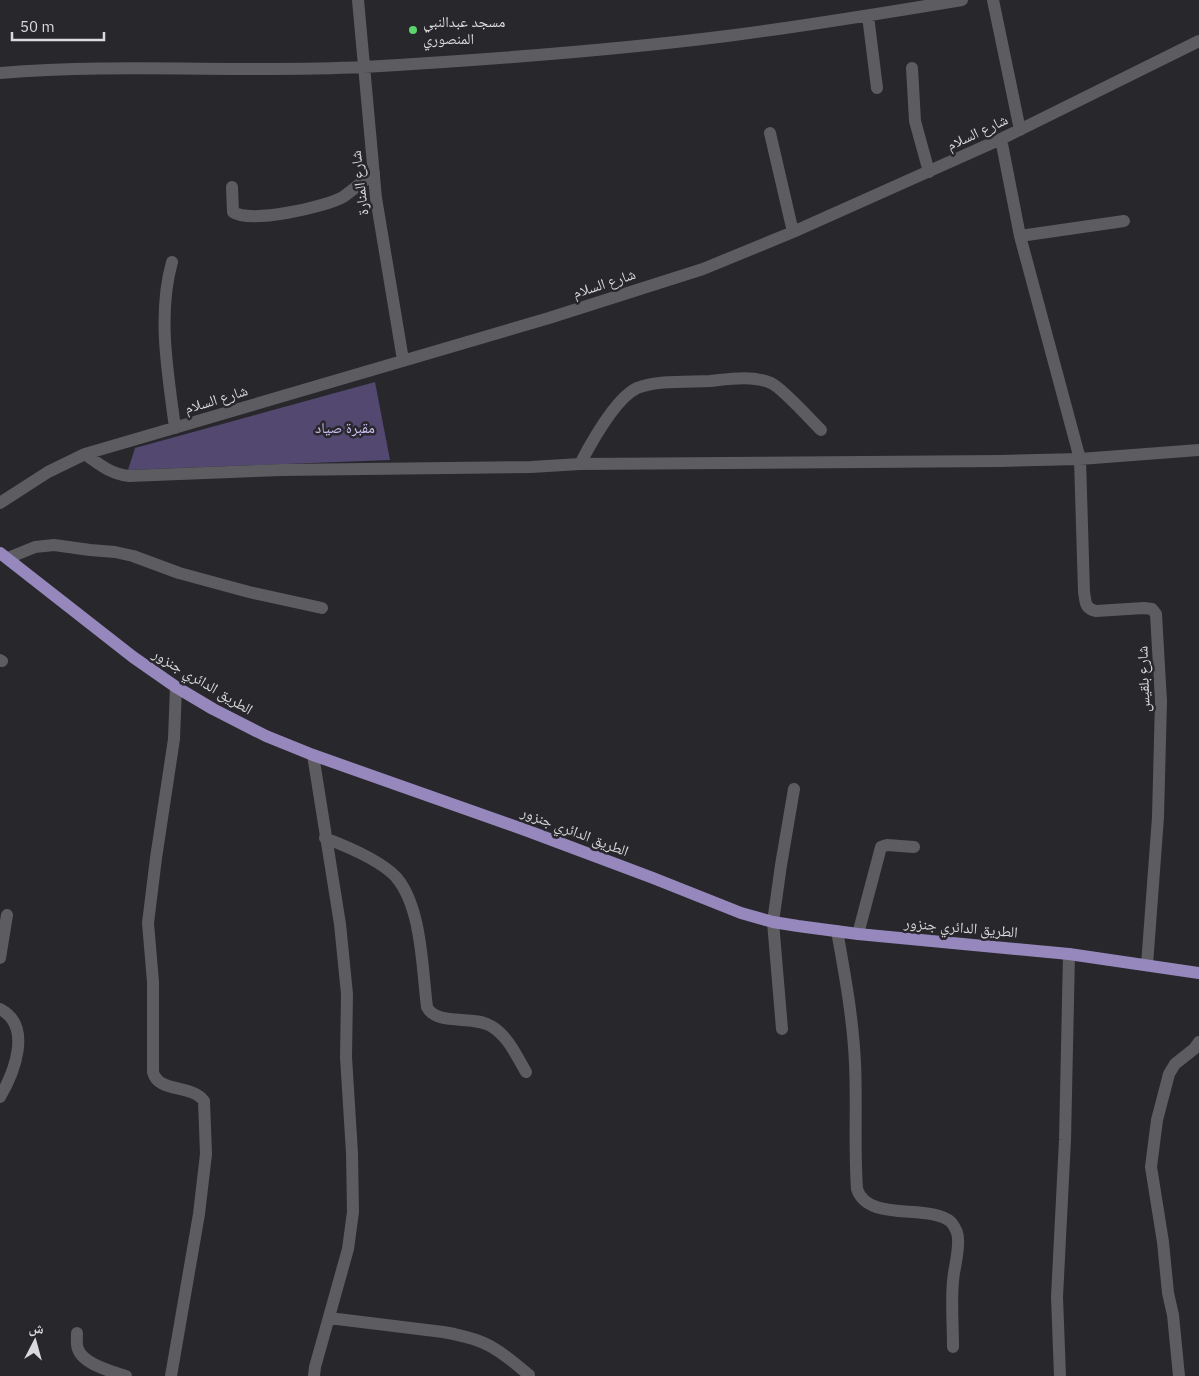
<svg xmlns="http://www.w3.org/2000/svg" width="1199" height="1376" font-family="'IBM Plex Sans','Noto Naskh Arabic',sans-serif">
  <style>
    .green { fill: #534870 }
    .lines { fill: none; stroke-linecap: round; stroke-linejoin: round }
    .minor { stroke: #5d5c61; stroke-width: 12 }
    .major { stroke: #9688bc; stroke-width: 12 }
    .poi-dot { fill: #5cd56d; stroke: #28272c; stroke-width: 2 }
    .labels { text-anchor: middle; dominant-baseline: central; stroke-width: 5; stroke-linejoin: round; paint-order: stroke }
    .poi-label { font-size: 15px; fill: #dadadd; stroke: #28272c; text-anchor: start }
    .street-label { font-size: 15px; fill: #dadadd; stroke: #28272c }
    .park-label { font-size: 15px; fill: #cdbff5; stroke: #28272c }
  </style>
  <rect width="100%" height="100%" fill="#28272c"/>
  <path class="green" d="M375,382L390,460L128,470L135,448Z"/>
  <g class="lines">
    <path class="minor" d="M358,0L376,198L403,360
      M993,0L1020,130
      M868,16L877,88
      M912,68L915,121L929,172
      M0,73C121,63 243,73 364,67C484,60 607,51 727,36C805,26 884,13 962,0
      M770,133L793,232
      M1001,139L1020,236L1080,459L1084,592C1086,602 1084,608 1096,611L1144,608L1152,609L1156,614L1161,701L1158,817L1147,965
      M232,187L233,212C250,224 325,207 343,197C353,190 363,181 374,173
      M1020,236L1124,221
      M172,262C157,316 168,373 175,428
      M85,454C100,465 111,474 129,476L282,470L531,467L580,464L1001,461L1080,459L1199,450
      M580,464C591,443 616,398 637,388C657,380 688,382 710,381C729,379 752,375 771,383C781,387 811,420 821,430
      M0,503L48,472L85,454L549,318L703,269L793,232L1001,139L1199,41
      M8,558L35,547L54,545L90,550L115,552L133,556L179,573L249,592L322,608
      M0,660L2,661
      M313,755L340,924L347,994L346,1057L352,1153L353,1212L348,1249L315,1367L314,1376
      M325,838C346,846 381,861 396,877C422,907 422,969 427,1007C436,1026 474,1015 491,1026C508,1036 516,1055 526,1072
      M837,931C845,975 853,1019 855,1063C857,1105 854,1147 857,1189C868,1223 929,1203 951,1222C955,1227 958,1233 958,1239C959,1253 954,1268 953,1281C951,1303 953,1325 953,1347
      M858,934L881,847L887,845L914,847
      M0,958L7,915
      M0,1009C33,1026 14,1073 0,1097
      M782,1029L773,922L781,865L794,789
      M329,1318L443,1332C461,1335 480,1339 495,1349C507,1356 518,1366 529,1375
      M77,1333C77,1338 76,1344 78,1349C83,1364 112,1372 126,1376
      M171,1376L199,1214L206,1154L204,1101C192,1084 158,1093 153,1072V982L148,923L156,858L174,739L176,687
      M1060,1376L1057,1297L1065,1140L1069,954
      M1179,1376L1173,1315L1168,1293L1163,1242L1151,1167L1157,1120L1169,1074L1175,1064L1194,1049L1199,1042"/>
    <path class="major" d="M0,553L133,657L176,687L213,709L266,736L313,755L528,831L653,878L741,913L773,922L798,926L858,934L1069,954L1199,973"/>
  </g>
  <circle class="poi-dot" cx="413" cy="30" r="5"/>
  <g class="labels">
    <g class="poi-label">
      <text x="423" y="21">مسجد عبدالنبي<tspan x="423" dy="17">المنصوري</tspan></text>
    </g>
    <g class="street-label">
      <text transform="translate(977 132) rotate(-25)">شارع السلام</text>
      <text transform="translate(359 183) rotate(-97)">شارع المنارة</text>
      <text transform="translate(604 283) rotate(-18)">شارع السلام</text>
      <text transform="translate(216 399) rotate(-17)">شارع السلام</text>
      <text transform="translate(1143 679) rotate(-92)">شارع بلقيس</text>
      <text transform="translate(203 681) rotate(31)">الطريق الدائري جنزور</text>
      <text transform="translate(575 831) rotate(21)">الطريق الدائري جنزور</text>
      <text transform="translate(961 927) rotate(5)">الطريق الدائري جنزور</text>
    </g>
    <g class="park-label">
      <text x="345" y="427">مقبرة صياد</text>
    </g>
  </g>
  <g transform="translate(35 1341) rotate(6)" stroke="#28272c" stroke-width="4" paint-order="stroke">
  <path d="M0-4L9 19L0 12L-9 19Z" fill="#dadadd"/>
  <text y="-8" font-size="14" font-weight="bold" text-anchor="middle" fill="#dadadd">ش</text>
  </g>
  <path d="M12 32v8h92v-8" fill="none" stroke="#dadadd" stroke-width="2.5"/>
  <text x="20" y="32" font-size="15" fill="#dadadd" stroke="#28272c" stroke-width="4" paint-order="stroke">50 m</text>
</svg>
